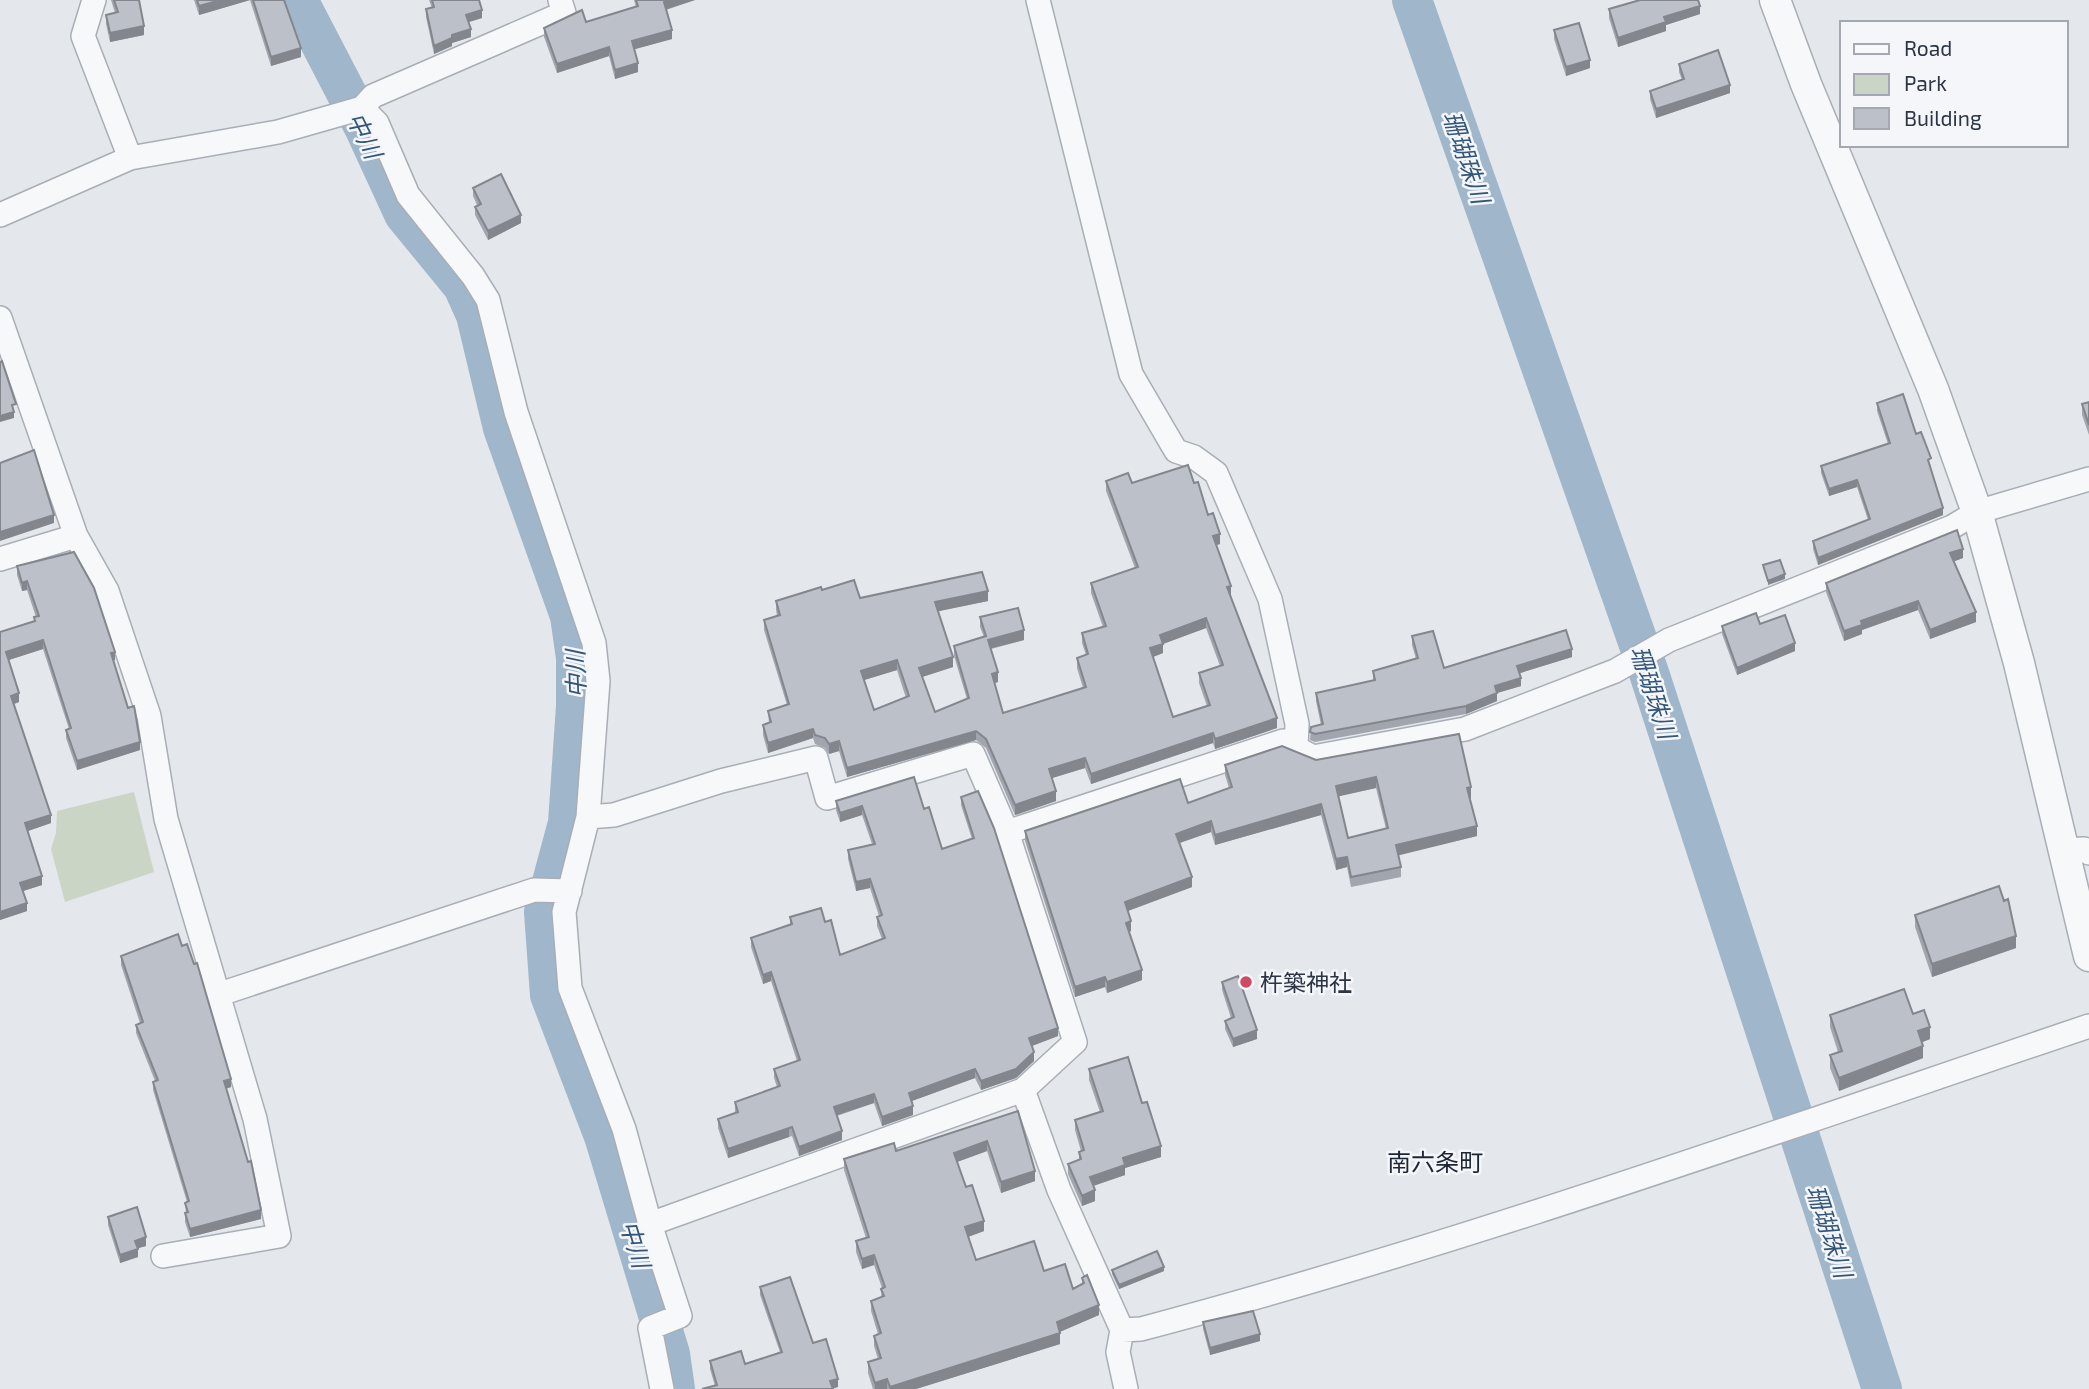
<svg xmlns="http://www.w3.org/2000/svg" width="2089" height="1389" font-family="'Exo 2','Noto Sans JP',sans-serif">
  <style>
    .green { fill: #cad5c5 }
    .lines { fill: none; stroke-linecap: round; stroke-linejoin: round }
    .river { stroke: #9fb6cb; stroke-width: 40 }
    .minor-casing { stroke: #a9aeb6; stroke-width: 26 }
    .tertiary-casing { stroke: #a9aeb6; stroke-width: 33 }
    .minor { stroke: #f7f8fa; stroke-width: 23 }
    .tertiary { stroke: #f7f8fa; stroke-width: 30 }
    .wall { fill: #a1a5ad; fill-rule: evenodd }
    .shaded-wall { fill: #83868d }
    .building { fill: #bbc0c9; stroke: #83868d; stroke-width: 2; fill-rule: evenodd }
    .poi-dot { fill: #cf4a64; stroke: #f4f6f9; stroke-width: 2.5 }
    .labels { text-anchor: middle; dominant-baseline: central; stroke-width: 5; stroke-linejoin: round; paint-order: stroke }
    .poi-label { font-size: 23px; fill: #2b3544; stroke: #f4f6f9; text-anchor: start }
    .water-label { font-size: 24px; font-style: italic; fill: #345679; stroke: #f4f6f9 }
    .neighbourhood-label { font-size: 24px; fill: #1d2635; stroke: #f4f6f9 }
  </style>
  <rect width="100%" height="100%" fill="#e4e7ec"/>
  <path class="green" d="M134,792L154,872L65,902L51,849L56,833L57,811Z"/>
  <g class="lines">
    <path class="river" d="M298,0L364,127L404,214L463,286L476,315L503,428L570,616L576,658V706L568,823L544,912L550,995L604,1136L670,1354L675,1389
      M1412,0L1649,673L1882,1389"/>
    <defs>
      <path id="minor" d="M94,0L83,36L130,158
        M1038,0L1131,374L1176,451L1194,457L1216,473L1270,599L1297,724L1296,747
        M362,108L377,123L408,195L473,276L488,300L516,412L594,643L598,681L588,817L564,912L570,988L624,1129L650,1224L680,1316L650,1328L662,1389
        M0,215L130,158L278,132L362,108L373,96L564,13L560,0
        M0,318L76,536L107,591L149,716L166,819L255,1119L279,1236L163,1256
        M0,559L76,536
        M588,817L614,815L721,781L816,758L827,798L973,754L1007,832L1075,1042L1023,1090L650,1224
        M1007,832L1283,741L1313,757L1465,729L1615,671L1669,640L1952,527L1977,512L2089,479
        M2061,850L2084,849L2089,853
        M217,995L534,890L570,891
        M1023,1090L1059,1190L1122,1330L1118,1352L1126,1389
        M1122,1330L1141,1329C1462,1244 1775,1132 2089,1026"/>
      <path id="tertiary" d="M1775,0L1806,84L1933,389L1977,512L2019,663L2089,956"/>
    </defs>
    <use href="#minor" class="minor-casing"/>
    <use href="#tertiary" class="tertiary-casing"/>
    <use href="#minor" class="minor"/>
    <use href="#tertiary" class="tertiary"/>
  </g>
  <path class="wall" d="M111,0H139L144,35L110,42L106,24V15L115,13Z
    M194,0H284L301,57L271,66L250,0L199,15Z
    M429,0H479L482,18L468,22L471,37L452,43V46L434,54L426,17V9L432,8Z
    M634,0H695L666,10L672,39L634,49L638,72L615,79L609,56L557,73L544,37V28L586,22L636,7Z
    M1609,9L1700,14L1666,25V31L1618,47L1609,18Z
    M1554,30L1590,68L1566,76L1554,39Z
    M1679,64L1730,93L1656,118L1650,99V91L1682,80L1679,72Z
    M473,188L521,223L488,240L475,215V207L477,205L473,196Z
    M2089,402V435L2082,415V404Z
    M1877,403L1916,434L1931,466H1930L1943,515L1818,565L1813,549V541L1868,520L1857,487L1829,496L1821,473V466L1888,444L1877,411Z
    M1106,481L1132,483H1194L1220,544L1216,545L1231,595L1230,596L1277,728L1215,749L1213,743L1091,784L1085,768L1052,778L1056,801L1015,815L986,748L976,740L847,777L839,751L829,754L825,748L815,744L813,738L768,753L763,735V725L769,723L768,711L787,705L764,630V620L777,616L776,610V601L822,590L860,598L988,601L938,611L953,667L922,677L935,712L967,699L954,656V646L984,637L980,627V617L1024,640L991,649L998,682L994,683L1003,713L1083,688L1077,668V658L1086,655L1082,643V633L1103,627L1091,593V583L1135,568L1106,491ZM1206,628L1220,666L1199,673V683L1207,706L1173,717L1153,657L1163,653V644ZM897,670L906,698L874,710L864,680Z
    M1963,558L1954,561L1976,622L1930,639L1918,610L1862,630V634L1844,641L1826,592V583Z
    M17,566L115,660L113,661L140,750L77,770L66,738V730L69,729L43,649L8,660L19,702L14,704L51,823L28,831L42,885L23,891L27,911L0,920V632L34,621V617H36L27,590L22,591L17,575Z
    M1760,624L1795,651L1737,675L1722,634V626Z
    M1412,636L1444,668L1572,657L1520,673L1521,686L1497,693V701L1466,714L1315,742L1310,740L1311,727L1321,725L1316,701V693L1373,681V671L1416,659L1412,645Z
    M1316,760L1471,798H1469L1477,836L1398,855L1401,867V877L1351,887L1347,867L1336,870L1321,815L1215,845L1211,832L1180,843L1192,887L1128,911L1131,931L1129,932L1142,980L1107,993L1105,987L1075,997L1025,841V831L1188,803L1229,788L1225,775V765ZM1376,788L1386,829L1348,838L1338,796Z
    M961,797L1058,1036L1032,1046L1034,1061L1016,1078L981,1090L975,1078L912,1101L913,1115L882,1126L874,1103L837,1116L842,1140L799,1156L792,1136L728,1158L718,1128V1119L735,1113V1102L777,1087L774,1078V1069L797,1061L771,981L763,984L751,947V938L790,924V917L825,922L840,955L882,939L877,926V917L879,916L870,888L856,891L848,859V850L872,844L862,815L840,822L836,810V801L924,809L942,849L972,839L961,805Z
    M1915,915L2016,948L1932,977L1915,927Z
    M121,956L231,1087L226,1089L261,1219L190,1237L185,1222V1213H186L185,1203L187,1202L153,1090V1082L155,1081L136,1033V1025L140,1023L121,965Z
    M1222,982L1257,1039L1233,1047L1225,1029V1021L1231,1018L1222,990Z
    M1913,1014L1930,1039L1922,1042L1923,1058L1839,1091L1830,1068V1055L1838,1052L1830,1027V1015Z
    M1089,1069L1142,1103L1161,1157L1125,1168V1175L1093,1186L1095,1201L1082,1206L1068,1174V1164L1079,1160V1152L1081,1151L1075,1130V1120L1100,1112L1089,1080Z
    M1018,1111L1035,1181L1001,1193L987,1151L957,1162L966,1187L984,1231L968,1237L976,1260L1044,1271L1073,1289L1082,1285V1278L1099,1315L1060,1332V1344L916,1389H873L868,1373V1362L878,1359L874,1346V1336L878,1334L871,1311V1301L881,1297L882,1288L874,1265L862,1269L856,1252V1241L866,1238L844,1170V1159L896,1151Z
    M108,1217L146,1246L138,1248V1257L120,1263L108,1225Z
    M1112,1270L1164,1271L1119,1289L1112,1274Z
    M760,1287L813,1343L838,1387L715,1386L710,1369V1361L745,1364L780,1352L760,1295Z
    M1203,1322L1260,1341L1210,1355L1203,1329Z"/>
  <path class="shaded-wall" d="M221,0H250L199,15V6Z
    M669,0H695L664,10V2Z
    M1700,6V14L1666,25V31L1618,47V38L1664,17Z
    M482,10V18L466,23V15Z
    M144,26V35L110,42V33Z
    M471,29V37L452,43V46L434,54V46L452,35Z
    M672,30V39L632,50V41Z
    M609,47V56L557,73V64Z
    M301,48V57L271,66V57Z
    M1590,60V68L1566,76V67Z
    M638,63V72L615,79V70Z
    M1730,85V93L1656,118V109Z
    M521,215V223L488,240V231Z
    M14,412V418L0,422V416Z
    M1857,480V487L1829,496V489Z
    M1943,508V515L1818,565V558Z
    M54,515V523L0,541V532Z
    M1220,534V544L1213,546V536Z
    M1963,549V558L1950,563V553Z
    M1785,574V579L1768,585V581Z
    M27,581V590L22,591V583Z
    M1231,586V595L1227,597V587Z
    M988,591V601L935,612V602Z
    M1918,601V610L1862,630V634L1844,641V631L1861,621Z
    M1976,612V622L1930,639V630Z
    M1206,618V628L1160,645V635Z
    M1024,630V640L988,649V640Z
    M43,640V649L6,661V652Z
    M1795,643V651L1737,675V668Z
    M1163,644V653L1150,658V648Z
    M1572,649V657L1517,674V666Z
    M115,652V660L111,662V653Z
    M953,657V667L919,678V668Z
    M897,660V670L861,681V671Z
    M998,672V682L992,684V674Z
    M1521,678V686L1497,693V701L1466,714V706L1495,686Z
    M19,693V702L11,705V696Z
    M1277,718V728L1215,749V739Z
    M813,729V738L768,753V743Z
    M976,731V740L847,777V768Z
    M1213,733V743L1091,784V774Z
    M839,741V751L829,754V744Z
    M140,742V750L77,770V761Z
    M1085,758V768L1049,779V769Z
    M1376,777V788L1336,797V786Z
    M1471,787V798L1467,799V788Z
    M1056,791V801L1015,815V805Z
    M1321,804V815L1215,845V835Z
    M862,806V815L840,822V813Z
    M51,815V823L25,832V823Z
    M1211,821V832L1176,844V834Z
    M1477,826V836L1396,856V845Z
    M1347,857V867L1336,870V859Z
    M42,876V885L20,892V883Z
    M1192,877V887L1125,912V902Z
    M870,879V888L856,891V882Z
    M27,903V911L0,920V912Z
    M1131,921V931L1126,933V923Z
    M2016,936V948L1932,977V964Z
    M1142,970V980L1107,993V982Z
    M771,972V981L763,984V975Z
    M1105,977V987L1075,997V987Z
    M1930,1027V1039L1918,1044V1031Z
    M1058,1028V1036L1029,1047V1038Z
    M1257,1030V1039L1233,1047V1039Z
    M1923,1046V1058L1839,1091V1078Z
    M1034,1052V1061L1016,1078L981,1090V1081Z
    M975,1069V1078L909,1102V1093Z
    M231,1079V1087L224,1089V1081Z
    M874,1094V1103L834,1116V1107Z
    M913,1106V1115L882,1126V1117Z
    M789,1128V1137L728,1158V1149Z
    M842,1131V1140L799,1156V1147Z
    M987,1141V1151L954,1163V1153Z
    M1161,1146V1157L1125,1168V1175L1090,1187V1177L1123,1158Z
    M1035,1171V1181L1001,1193V1182Z
    M1095,1190V1201L1082,1206V1196Z
    M261,1210V1219L190,1237V1229Z
    M984,1221V1231L965,1238V1227Z
    M146,1237V1246L135,1249V1241Z
    M138,1249V1257L120,1263V1255Z
    M874,1255V1265L862,1269V1259Z
    M1164,1267V1271L1119,1289V1285Z
    M1099,1305V1315L1057,1333V1322Z
    M1060,1333V1344L916,1389H890V1387Z
    M1260,1334V1341L1210,1355V1348Z
    M838,1379V1387L832,1389L830,1381Z
    M887,1379V1389H875V1383Z"/>
  <path class="building" d="M114,0H139L144,26L110,33L106,15L118,12Z
    M197,0H221L199,6Z
    M253,0H284L301,48L271,57Z
    M432,0H479L482,10L466,15L471,29L452,35V38L434,46L426,9L434,7Z
    M636,0H669L664,2L672,30L632,41L638,63L615,70L609,47L557,64L544,28L582,10L586,22L638,6Z
    M1640,0H1698L1700,6L1664,17L1666,22L1618,38L1609,9Z
    M1579,23L1590,60L1566,67L1554,30Z
    M1718,50L1730,85L1656,109L1650,91L1684,79L1679,64Z
    M501,174L521,215L488,231L475,207L481,204L473,188Z
    M2,361L16,404L12,405L14,412L0,416V362Z
    M1903,394L1916,434L1921,432L1931,458L1928,460L1943,508L1818,558L1813,541L1870,519L1857,480L1829,489L1821,466L1890,443L1877,403Z
    M2089,402V425L2082,404Z
    M34,450L54,515L0,532V463Z
    M1188,465L1194,483L1198,482L1208,515L1213,513L1220,534L1213,536L1231,586L1227,587L1277,718L1215,739L1213,733L1091,774L1085,758L1049,769L1056,791L1015,805L986,739L976,731L847,768L839,741L829,744L825,738L815,735L813,729L768,743L763,725L771,722L768,711L789,704L764,620L780,615L776,601L821,587L822,590L854,580L860,598L982,572L988,591L935,602L953,657L919,668L935,712L969,698L954,646L986,636L980,617L1018,608L1024,630L988,640L998,672L992,674L1003,713L1086,687L1077,658L1088,654L1082,633L1106,626L1091,583L1138,567L1106,481L1128,473L1132,483ZM1206,618L1223,665L1199,673L1210,705L1173,717L1150,648L1163,644L1160,635ZM897,660L909,696L874,710L861,671Z
    M1957,530L1963,549L1950,553L1976,612L1930,630L1918,601L1861,621L1862,625L1844,631L1826,583Z
    M74,552L94,588L115,652L111,653L128,708L134,706L135,711L140,742L77,761L66,730L71,728L43,640L6,652L19,693L11,696L51,815L25,823L42,876L20,883L27,903L0,912V631V632L35,621L34,617L39,616L27,581L22,583L17,566Z
    M1780,560L1785,574L1768,581L1763,565Z
    M1756,613L1760,624L1785,615L1795,643L1737,668L1722,626Z
    M1566,630L1572,649L1517,666L1521,678L1495,686L1497,693L1466,706L1315,734L1310,732L1311,727L1323,724L1316,693L1375,680L1373,671L1418,658L1412,636L1433,631L1444,668Z
    M1459,734L1471,787L1467,788L1477,826L1396,845L1401,867L1351,877L1347,857L1336,859L1321,804L1215,835L1211,821L1176,834L1192,877L1125,902L1131,921L1126,923L1142,970L1107,982L1105,977L1075,987L1025,831L1180,779L1188,803L1232,787L1225,765L1282,746L1316,760ZM1376,777L1388,828L1348,838L1336,786Z
    M914,777L924,809L929,807L942,849L974,838L961,797L978,791L994,828L1058,1028L1029,1038L1034,1052L1016,1069L981,1081L975,1069L909,1093L913,1106L882,1117L874,1094L834,1107L842,1131L799,1147L792,1127L728,1149L718,1119L738,1112L735,1102L780,1086L774,1069L800,1060L771,972L763,975L751,938L792,924L790,917L821,908L825,922L831,920L840,955L885,938L877,917L882,915L870,879L856,882L848,850L875,844L862,806L840,813L836,801Z
    M1999,886L2004,901L2008,899L2016,936L1932,964L1915,915Z
    M178,934L182,946L187,944L194,964L197,963L231,1079L224,1081L248,1162L251,1161L261,1210L190,1229L185,1213L188,1212L185,1203L189,1201L153,1082L158,1080L136,1025L143,1022L121,956Z
    M1238,976L1257,1030L1233,1039L1225,1021L1234,1017L1222,982Z
    M1904,989L1913,1014L1924,1010L1930,1027L1918,1031L1923,1046L1839,1078L1830,1055L1842,1051L1830,1015Z
    M1128,1057L1142,1103L1147,1102L1161,1146L1123,1158L1125,1165L1090,1177L1095,1190L1082,1196L1068,1164L1081,1159L1079,1152L1084,1150L1075,1120L1103,1111L1089,1069Z
    M1018,1111L1035,1171L1001,1182L987,1141L954,1153L966,1187L972,1185L984,1221L965,1227L976,1260L1034,1241L1044,1271L1065,1264L1073,1289L1084,1283L1082,1278L1087,1275L1099,1305L1057,1322L1060,1333L890,1387L887,1379L875,1383L868,1362L881,1358L874,1336L881,1333L871,1301L884,1296L881,1289L885,1287L874,1255L862,1259L856,1241L869,1237L844,1159L894,1143L896,1151Z
    M137,1207L146,1237L135,1241L138,1249L120,1255L108,1217Z
    M1157,1251L1164,1267L1119,1285L1112,1270Z
    M790,1277L813,1343L826,1339L838,1379L830,1381L833,1389H702L717,1385L710,1361L741,1351L745,1364L782,1352L760,1287Z
    M1253,1311L1260,1334L1210,1348L1203,1322Z"/>
  <circle class="poi-dot" cx="1246" cy="982" r="7"/>
  <g class="labels">
    <g class="poi-label">
      <text x="1260" y="982">杵築神社</text>
    </g>
    <g class="water-label">
      <text transform="translate(365 135) rotate(64)">中川</text>
      <text transform="translate(1467 157) rotate(71)">珊瑚珠川</text>
      <text transform="translate(575 674) rotate(-92)">中川</text>
      <text transform="translate(1654 692) rotate(72)">珊瑚珠川</text>
      <text transform="translate(1830 1231) rotate(72)">珊瑚珠川</text>
      <text transform="translate(636 1244) rotate(73)">中川</text>
    </g>
    <g class="neighbourhood-label">
      <text x="1435" y="1161">南六条町</text>
    </g>
  </g>
  <rect x="1840" y="21" width="228" height="126" fill="#f4f6f9" stroke="#a4a9b1" stroke-width="2"/>
  <rect x="1854" y="44" width="35" height="10" fill="#f7f8fa" stroke="#a4a9b1" stroke-width="2"/>
  <text x="1904" y="56" font-size="21" fill="#2b3544">Road</text>
  <rect x="1854" y="74" width="35" height="21" fill="#cad5c5" stroke="#a4a9b1" stroke-width="2"/>
  <text x="1904" y="91" font-size="21" fill="#2b3544">Park</text>
  <rect x="1854" y="108" width="35" height="21" fill="#bbc0c9" stroke="#a4a9b1" stroke-width="2"/>
  <text x="1904" y="126" font-size="21" fill="#2b3544">Building</text>
</svg>
